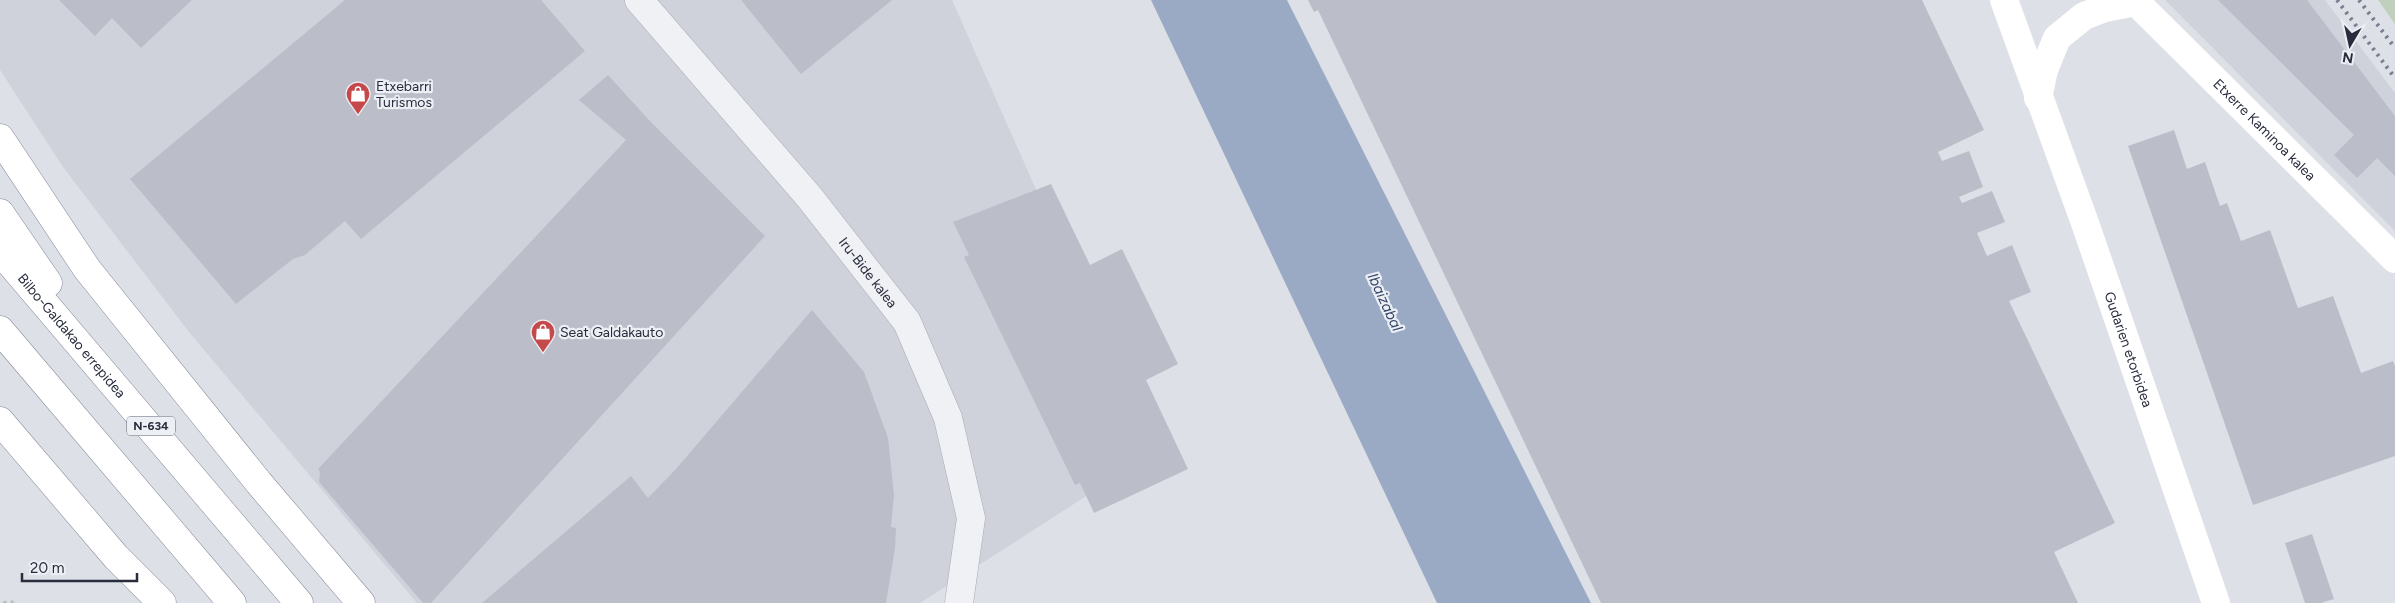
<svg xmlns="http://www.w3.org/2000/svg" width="2395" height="603" font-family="Figtree,sans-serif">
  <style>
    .built { fill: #cfd2db }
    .green { fill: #c1cfbf }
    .water { fill: #9aa9c4 }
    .building { fill: #bbbec8 }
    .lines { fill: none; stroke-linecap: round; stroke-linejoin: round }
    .street-casing { stroke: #a7aab3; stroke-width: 29 }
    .highway-casing { stroke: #868b9c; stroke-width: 29 }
    .path { stroke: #bcbec5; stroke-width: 3; stroke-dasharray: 4 4; stroke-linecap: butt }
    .street { stroke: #f0f1f5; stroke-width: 28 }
    .secondary { stroke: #fff; stroke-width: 28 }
    .highway { stroke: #fff; stroke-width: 28 }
    .rail { stroke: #787d8f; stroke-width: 4; stroke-dasharray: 2.5 5; stroke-linecap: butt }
    .labels { text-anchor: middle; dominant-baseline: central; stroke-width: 4.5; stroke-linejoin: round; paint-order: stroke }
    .shield { fill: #eceff4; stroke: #636673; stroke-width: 1 }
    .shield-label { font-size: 12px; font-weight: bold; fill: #282c3c }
    .poi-label { font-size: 14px; fill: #282c3c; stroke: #eceff4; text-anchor: start }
    .street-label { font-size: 14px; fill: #282c3c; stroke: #eceff4 }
    .water-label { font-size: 15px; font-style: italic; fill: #35466d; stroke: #eceff4 }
  </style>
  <rect width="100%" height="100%" fill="#dde0e6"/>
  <path class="built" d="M0,0H952L1153,453L920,603H417L189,332L63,167L0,70Z
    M2165,0H2325L2395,93V231Z"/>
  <path class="green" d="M2378,0H2395V24Z"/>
  <path class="water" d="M1151,0H1287L1591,603H1437Z"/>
  <path class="building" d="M59,0H192L141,48L112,18L95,36Z
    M345,0H541L585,51L361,239L345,221L305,255L293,259L236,304L130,179Z
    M741,0H892L801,74Z
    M1308,0H1922L1984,130L1938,152L1942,161L1969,151L1983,187L1959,197L1962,203L1992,191L2005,222L1977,233L1987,256L2012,245L2031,292L2009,301L2115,523L2054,552L2078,603H1601L1318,10L1314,12Z
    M2218,0H2307L2395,116V176L2377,158L2357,178L2334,155L2354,135Z
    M608,75L648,119L765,236L431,603H423L319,482L320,472L318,469L626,140L579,100Z
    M2174,130L2187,169L2205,162L2220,206L2227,203L2241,241L2270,230L2298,308L2333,296L2361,373L2393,361L2395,366V456L2253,505L2128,146Z
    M1051,184L1090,265L1122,249L1178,364L1146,380L1188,469L1094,513L1080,483L1075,485L964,257L969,255L953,222Z
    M812,310L864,372L888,438L894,495L891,527L896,528L895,548L886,603H482L631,476L648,498L676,469Z
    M2312,534L2334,599L2321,603H2305L2285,543Z"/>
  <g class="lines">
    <defs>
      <g id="street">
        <path id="s1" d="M639,0L810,198L907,322L948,418L971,518L959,603"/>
      </g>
      <g id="highway">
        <path d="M0,138L87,269L259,483L361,603"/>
        <path d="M0,213L48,283"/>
        <path id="s4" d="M0,251L299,603"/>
        <path d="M0,330L232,603"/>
        <path d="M0,421L116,557L162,603"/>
      </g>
    </defs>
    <use href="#street" class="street-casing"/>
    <use href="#highway" class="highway-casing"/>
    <path class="path" d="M3,603L10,601L14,603"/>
    <use href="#street" class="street"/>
    <g class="secondary">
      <path id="s2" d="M2004,0L2085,223L2216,603"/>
      <path id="s3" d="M2134,0L2395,259"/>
      <path d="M2038,98L2044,70L2057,38L2084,16L2105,8L2136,2"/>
    </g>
    <use href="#highway" class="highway"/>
    <path class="rail" d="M2337,0L2395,78
      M2359,0L2395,48"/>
  </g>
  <defs>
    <symbol id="shop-pin" viewBox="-11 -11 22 30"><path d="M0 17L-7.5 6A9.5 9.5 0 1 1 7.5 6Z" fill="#c5484a" stroke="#eceff4"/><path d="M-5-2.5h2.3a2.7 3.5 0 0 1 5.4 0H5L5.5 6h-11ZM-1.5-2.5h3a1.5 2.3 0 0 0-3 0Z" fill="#fff"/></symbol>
  </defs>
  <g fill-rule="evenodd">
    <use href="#shop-pin" x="344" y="80" width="28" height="38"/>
    <use href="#shop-pin" x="529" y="318" width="28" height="38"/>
  </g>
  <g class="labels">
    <rect class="shield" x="127" y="416.5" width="48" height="19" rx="4"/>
    <g class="shield-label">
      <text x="151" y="426">N-634</text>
    </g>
    <g class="poi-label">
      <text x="376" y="86">Etxebarri<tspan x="376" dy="16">Turismos</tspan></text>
      <text x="560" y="332">Seat Galdakauto</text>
    </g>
    <g class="street-label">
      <text stroke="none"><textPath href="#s3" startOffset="184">Etxerre Kaminoa kalea</textPath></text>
      <text stroke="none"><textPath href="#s1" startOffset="356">Iru-Bide kalea</textPath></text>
      <text stroke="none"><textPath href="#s4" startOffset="111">Bilbo-Galdakao errepidea</textPath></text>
      <text stroke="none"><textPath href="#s2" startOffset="371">Gudarien etorbidea</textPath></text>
    </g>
    <g class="water-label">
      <text transform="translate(1385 302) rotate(65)">Ibaizabal</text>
    </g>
  </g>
  <g transform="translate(2350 45) rotate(189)" stroke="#eceff4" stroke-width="4" paint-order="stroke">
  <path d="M0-4L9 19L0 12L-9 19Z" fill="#282c3c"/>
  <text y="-8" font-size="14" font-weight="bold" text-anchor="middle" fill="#282c3c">N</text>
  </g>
  <path d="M22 573v8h115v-8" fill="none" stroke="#282c3c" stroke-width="2.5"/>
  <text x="30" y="573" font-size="15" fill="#282c3c" stroke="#eceff4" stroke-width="4" paint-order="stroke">20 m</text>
</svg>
